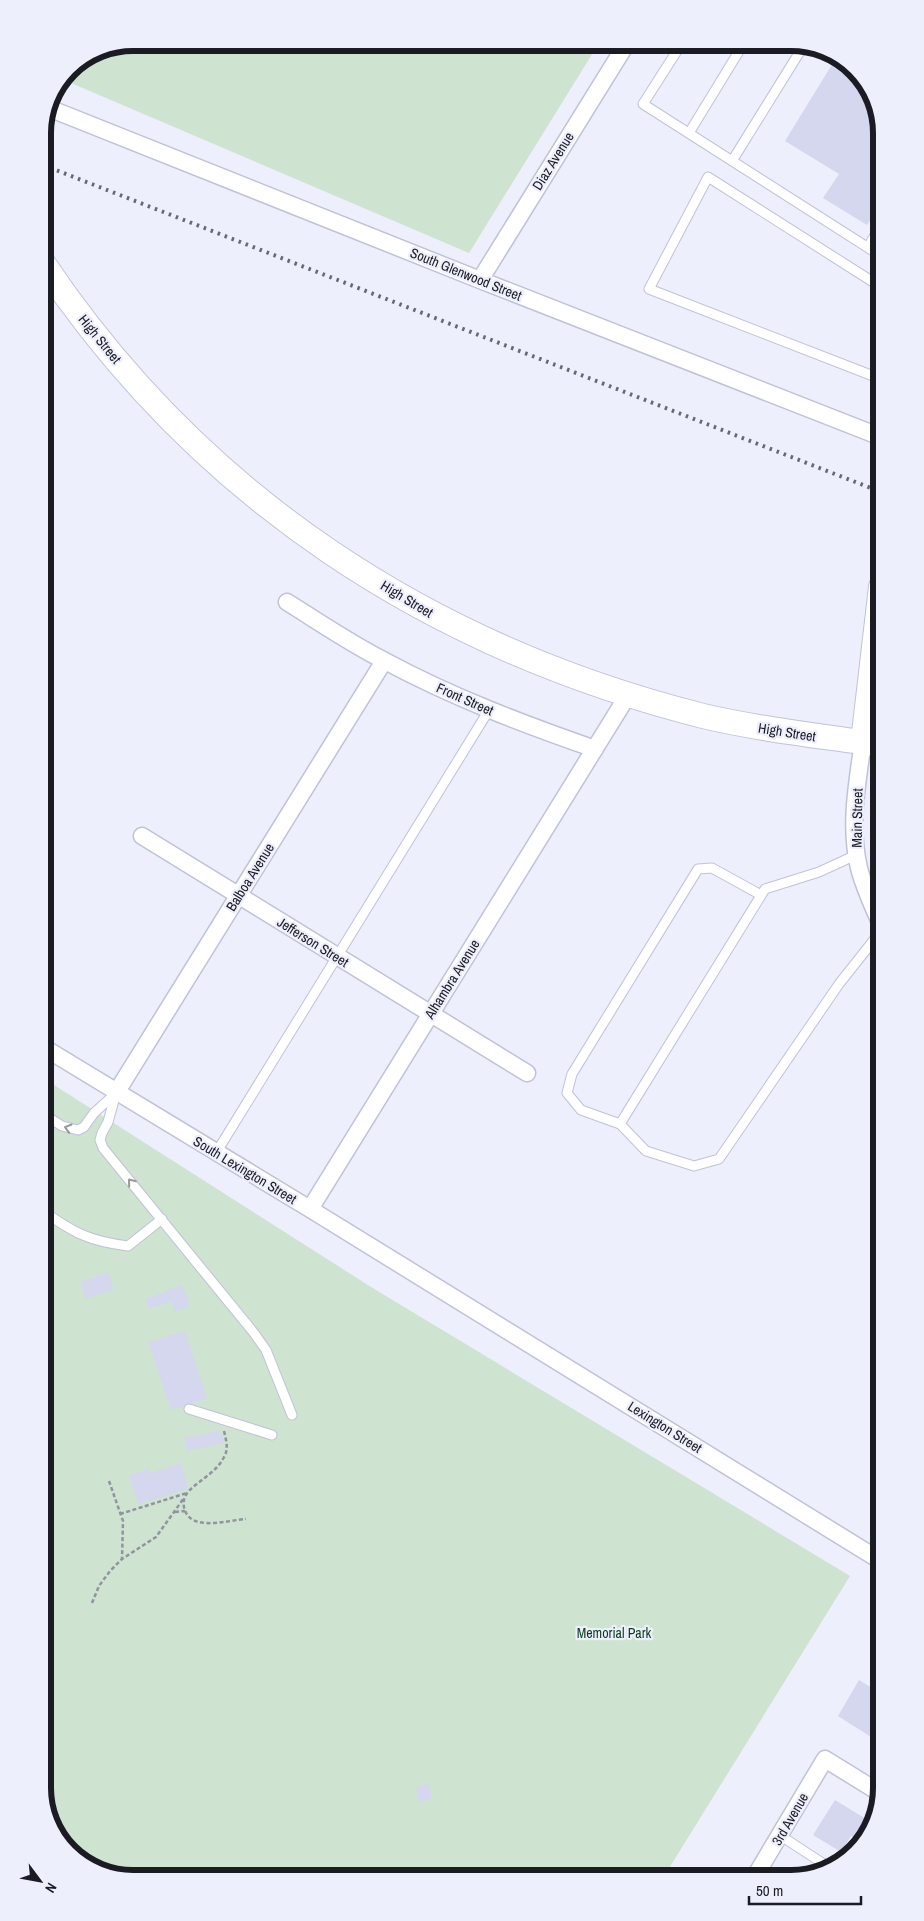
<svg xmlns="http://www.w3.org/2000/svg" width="924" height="1921" font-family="'Archivo Narrow',sans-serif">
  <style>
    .green { fill: #cfe3d1 }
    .building { fill: #d4d7ed }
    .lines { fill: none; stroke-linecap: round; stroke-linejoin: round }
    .service-casing { stroke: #bfc3d8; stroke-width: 11 }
    .minor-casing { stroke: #bfc3d8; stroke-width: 19 }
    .secondary-casing { stroke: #bfc3d8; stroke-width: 26 }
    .path { stroke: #91939e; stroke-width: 2.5; stroke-dasharray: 4 2.5; stroke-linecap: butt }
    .service { stroke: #fff; stroke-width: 9 }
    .minor { stroke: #fff; stroke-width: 16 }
    .secondary { stroke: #fff; stroke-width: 24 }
    .rail { stroke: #676972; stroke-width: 4; stroke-dasharray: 2.5 5; stroke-linecap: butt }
    .oneway { stroke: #98989c }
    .labels { text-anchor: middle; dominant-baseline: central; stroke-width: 4.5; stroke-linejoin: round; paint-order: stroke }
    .street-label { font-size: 14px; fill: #1a1b23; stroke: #edeffc }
    .park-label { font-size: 14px; fill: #0a3d18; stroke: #edeffc }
    .rim { fill: none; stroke: #1a1b23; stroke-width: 6 }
  </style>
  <rect width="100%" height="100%" fill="#edeffc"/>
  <path class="green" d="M133,43H599L469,253L64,80C76,53 107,48 133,43Z
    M43,1078L371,1287L850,1576L663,1878H128L83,1863L49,1822L43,1788Z"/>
  <path class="building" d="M836,58L846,61L875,99L882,133V202L867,225L823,198L839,174L785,141Z
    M108,1272L114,1289L86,1299L80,1282Z
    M182,1285L190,1306L175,1312L171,1301L149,1309L145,1299Z
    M185,1331L207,1398L171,1410L148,1342Z
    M221,1430L224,1443L187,1451L184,1438Z
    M181,1463L188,1489L138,1504L129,1475L149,1469L150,1473Z
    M859,1680L882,1694L871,1714L882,1720V1744L838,1716Z
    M429,1784L432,1799L419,1802L416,1787Z
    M835,1800L871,1822L866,1838L864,1840L859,1837L857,1840L851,1836L841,1852L813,1835Z"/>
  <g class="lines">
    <defs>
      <path id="service" d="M682,43L643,104L881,256
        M689,133L744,43
        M732,161L804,45
        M868,247L881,225
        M881,379L649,289L708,177L881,287
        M856,855L819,872L765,889L620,1124L646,1151L694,1166L719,1159L839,984L881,931
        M116,1093L108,1122L102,1133L100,1140L103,1148L254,1333L266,1350L292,1415
        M43,1114L62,1126L78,1130L84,1127L94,1113L116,1093
        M620,1124L581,1110L567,1093L572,1074L698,869L712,868L761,895
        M216,1153L489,710
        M43,1211C74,1233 89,1241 128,1246L162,1219
        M189,1409L272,1435
        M781,1836L830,1868"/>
      <path id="minor" d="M51,109L480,280L881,437
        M480,280L627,43
        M287,602C319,622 351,644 385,661C452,697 523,724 595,749
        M863,742C857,784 849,826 859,868C864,888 873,906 881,925
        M142,836L527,1073
        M43,1047L310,1209L881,1561
        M116,1093L384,661
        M310,1209L628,695
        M754,1878L825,1759L880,1793"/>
      <path id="secondary" d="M43,263C201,498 430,647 703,716C762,730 822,736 881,745
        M863,742L881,587"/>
    </defs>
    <use href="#service" class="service-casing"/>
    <use href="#minor" class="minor-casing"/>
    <use href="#secondary" class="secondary-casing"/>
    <path class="path" d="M224,1431C226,1440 229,1449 224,1457C217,1472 199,1480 188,1492C184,1497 183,1501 184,1507C189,1533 228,1520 246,1519
      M109,1481L123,1521L122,1559
      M175,1512L185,1511
      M120,1514L187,1493
      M92,1603L99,1586L110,1571L122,1559L156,1537L184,1498"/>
    <use href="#service" class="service"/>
    <use href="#minor" class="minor"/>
    <use href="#secondary" class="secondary"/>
    <path class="rail" d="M43,165L881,492"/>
  </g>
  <defs><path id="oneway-chevron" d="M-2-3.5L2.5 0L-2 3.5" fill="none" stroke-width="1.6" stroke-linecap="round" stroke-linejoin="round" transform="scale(1.25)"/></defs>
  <g class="oneway">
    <use href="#oneway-chevron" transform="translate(68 1128) rotate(-164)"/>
    <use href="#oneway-chevron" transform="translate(131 1182) rotate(-129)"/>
  </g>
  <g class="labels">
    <g class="street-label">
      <text transform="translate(553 161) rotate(-58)">Diaz Avenue</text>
      <text transform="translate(466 274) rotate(22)">South Glenwood Street</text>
      <text transform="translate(100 339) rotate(51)">High Street</text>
      <text transform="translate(407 599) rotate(31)">High Street</text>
      <text transform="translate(465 699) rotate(24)">Front Street</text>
      <text transform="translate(787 732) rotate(9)">High Street</text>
      <text transform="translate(857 818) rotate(-89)">Main Street</text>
      <text transform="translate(250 877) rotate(-58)">Balboa Avenue</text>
      <text transform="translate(313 942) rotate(32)">Jefferson Street</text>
      <text transform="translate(452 979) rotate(-58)">Alhambra Avenue</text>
      <text transform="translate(245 1170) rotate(31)">South Lexington Street</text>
      <text transform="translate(665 1427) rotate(32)">Lexington Street</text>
      <text transform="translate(790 1819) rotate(-60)">3rd Avenue</text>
    </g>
    <g class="park-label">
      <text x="614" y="1633">Memorial Park</text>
    </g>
  </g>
  <path d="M0 0H924V1921H0ZM133 51H791A82 82 0 0 1 873 133V1788A82 82 0 0 1 791 1870H133A82 82 0 0 1 51 1788V133A82 82 0 0 1 133 51Z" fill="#edeffc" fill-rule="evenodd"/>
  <path class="rim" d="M133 51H791A82 82 0 0 1 873 133V1788A82 82 0 0 1 791 1870H133A82 82 0 0 1 51 1788V133A82 82 0 0 1 133 51Z"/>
  <g transform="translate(40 1881) rotate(122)" stroke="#edeffc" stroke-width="4" paint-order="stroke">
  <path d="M0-4L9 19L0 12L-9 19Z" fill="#1a1b23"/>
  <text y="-8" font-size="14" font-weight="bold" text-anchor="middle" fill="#1a1b23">N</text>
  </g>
  <path d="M749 1896v8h112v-8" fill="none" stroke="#1a1b23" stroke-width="2.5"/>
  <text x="756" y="1896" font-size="15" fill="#1a1b23" stroke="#edeffc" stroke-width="4" paint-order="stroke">50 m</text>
</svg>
